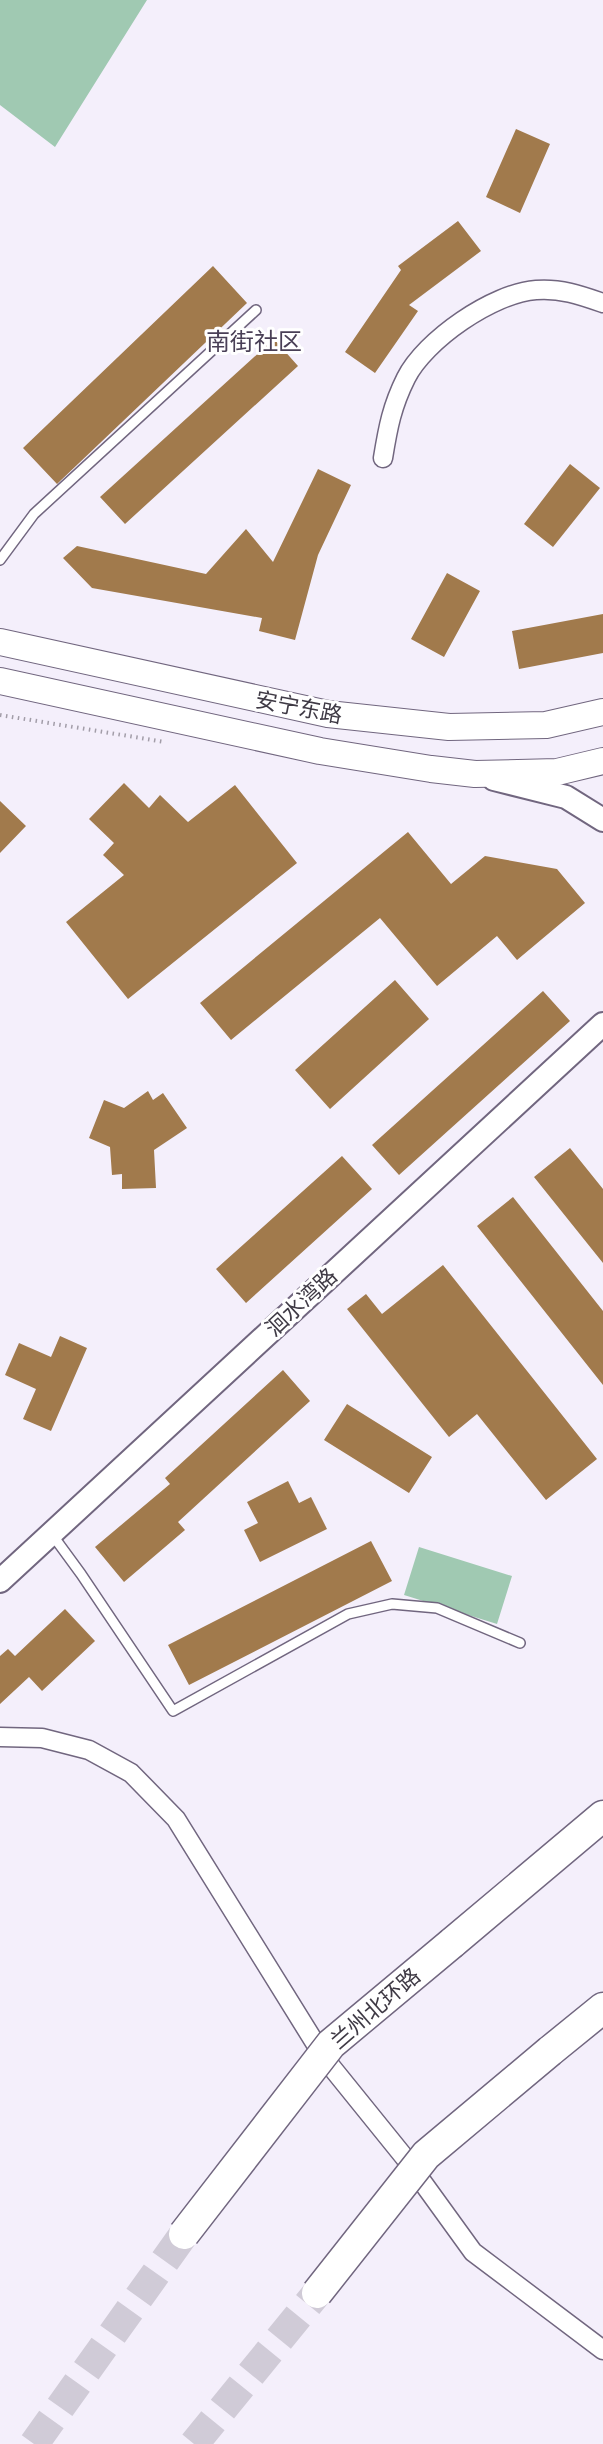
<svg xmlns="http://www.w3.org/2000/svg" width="603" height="2444" font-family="'PT Sans Narrow','Noto Sans SC',sans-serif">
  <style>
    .green { fill: #a0c9b2 }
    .building { fill: #a17a4c }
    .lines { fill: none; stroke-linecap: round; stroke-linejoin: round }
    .trunk-tunnel { stroke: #d0cbd7; stroke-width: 30; stroke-dasharray: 30 15; stroke-linecap: butt }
    .service-casing { stroke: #71667f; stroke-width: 12 }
    .minor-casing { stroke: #71667f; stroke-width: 21 }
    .tertiary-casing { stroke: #71667f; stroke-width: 26 }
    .secondary-casing { stroke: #71667f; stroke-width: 28 }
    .trunk-casing { stroke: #71667f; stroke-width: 33 }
    .path { stroke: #a29da8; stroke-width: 4; stroke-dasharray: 1.5 4.5; stroke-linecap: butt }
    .service { stroke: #fff; stroke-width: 9 }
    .minor { stroke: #fff; stroke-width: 18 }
    .tertiary { stroke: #fff; stroke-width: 22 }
    .secondary { stroke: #fff; stroke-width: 26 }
    .trunk { stroke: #fff; stroke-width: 30 }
    .trunk-bridge-casing { stroke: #71667f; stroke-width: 33; stroke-linecap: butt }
    .trunk-bridge { stroke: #fff; stroke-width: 30 }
    .labels { text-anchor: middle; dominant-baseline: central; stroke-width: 6; stroke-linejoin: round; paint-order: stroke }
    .street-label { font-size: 22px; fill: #3f3a45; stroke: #fff }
    .neighbourhood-label { font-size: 24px; fill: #493f56; stroke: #fff }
  </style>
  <rect width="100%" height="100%" fill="#f4effb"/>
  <path class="green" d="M0,0H147L55,147L0,105Z
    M419,1547L512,1576L497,1624L404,1595Z"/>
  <path class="building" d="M516,129L550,144L520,213L486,197Z
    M458,221L481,251L409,305L418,311L375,373L345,352L401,270L398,266Z
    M213,266L247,303L57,484L23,448Z
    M274,339L298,366L125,524L100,497Z
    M570,464L600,488L553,547L524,524Z
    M318,469L351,485L318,555L295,640L259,631L262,618L92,588L63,558L77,546L206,574L246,529L273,562Z
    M447,573L480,591L444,657L411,639Z
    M603,614V653L519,669L512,631Z
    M124,783L149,808L160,795L188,822L235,785L297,863L128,999L66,922L124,875L103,855L114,843L89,819Z
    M0,801L26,826L0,853Z
    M408,832L451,884L485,856L557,869L585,903L517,960L497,936L437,986L380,918L231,1040L200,1003Z
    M395,980L429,1019L330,1109L295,1070Z
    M543,991L570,1021L399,1175L372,1145Z
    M148,1091L153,1100L163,1093L187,1128L154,1150L156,1188L122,1189V1174L112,1175L110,1147L89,1138L104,1100L124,1108Z
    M570,1148L603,1189V1263L534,1177Z
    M342,1156L372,1189L246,1303L216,1269Z
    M513,1197L603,1311V1385L477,1226Z
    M443,1265L597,1459L546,1500L477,1414L449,1437L347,1309L366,1294L382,1314Z
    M60,1336L87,1348L51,1431L23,1419L36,1389L5,1375L19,1343L51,1357Z
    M283,1370L310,1401L178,1522L185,1530L124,1582L95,1547L170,1484L165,1478Z
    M347,1404L432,1457L409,1493L324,1440Z
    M288,1481L299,1503L311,1497L327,1529L260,1562L244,1530L258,1523L247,1502Z
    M371,1541L392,1581L189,1685L168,1645Z
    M65,1609L95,1641L42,1691L29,1677L0,1704V1656L8,1649L15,1656Z"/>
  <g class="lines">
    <path class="trunk-tunnel" d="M34,2444L184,2234
      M194,2444L317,2293"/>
    <defs>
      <path id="service" d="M0,560L34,514L256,310
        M51,1533L81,1574L173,1711L348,1614L392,1604L437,1608L520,1643"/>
      <path id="minor" d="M383,458C388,427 392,406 406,378C425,340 493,293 536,290C560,288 580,295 603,303
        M0,1737L42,1738L89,1750L131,1773L176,1819L325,2059L405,2158L473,2252L603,2350"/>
      <path id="tertiary" d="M494,779L566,797L603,820
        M0,1581L603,1024"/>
      <path id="secondary" d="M0,642L328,714L449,727L546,725L603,712
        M0,681L320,751L431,769L475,774L557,772L603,761"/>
      <path id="trunk" d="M452,1943L603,1816
        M550,2051L603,2008"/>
    </defs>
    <use href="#service" class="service-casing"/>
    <use href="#minor" class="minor-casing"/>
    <use href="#tertiary" class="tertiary-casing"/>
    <use href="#secondary" class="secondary-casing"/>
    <use href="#trunk" class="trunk-casing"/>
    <path class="path" d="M0,715L165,742"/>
    <use href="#service" class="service"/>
    <use href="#minor" class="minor"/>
    <use href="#tertiary" class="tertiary"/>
    <use href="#secondary" class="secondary"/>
    <use href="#trunk" class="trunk"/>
    <defs>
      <path id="trunk-bridge" d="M184,2234L331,2044L452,1943
        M317,2293L426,2155L550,2051"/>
    </defs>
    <use href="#trunk-bridge" class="trunk-bridge-casing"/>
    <use href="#trunk-bridge" class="trunk-bridge"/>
  </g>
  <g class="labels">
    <g class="street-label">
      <text transform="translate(299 707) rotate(11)">安宁东路</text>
      <text transform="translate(301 1302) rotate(-43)">洄水湾路</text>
      <text transform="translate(375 2008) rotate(-41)">兰州北环路</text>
    </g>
    <g class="neighbourhood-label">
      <text x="254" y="341">南街社区</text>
    </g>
  </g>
</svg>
